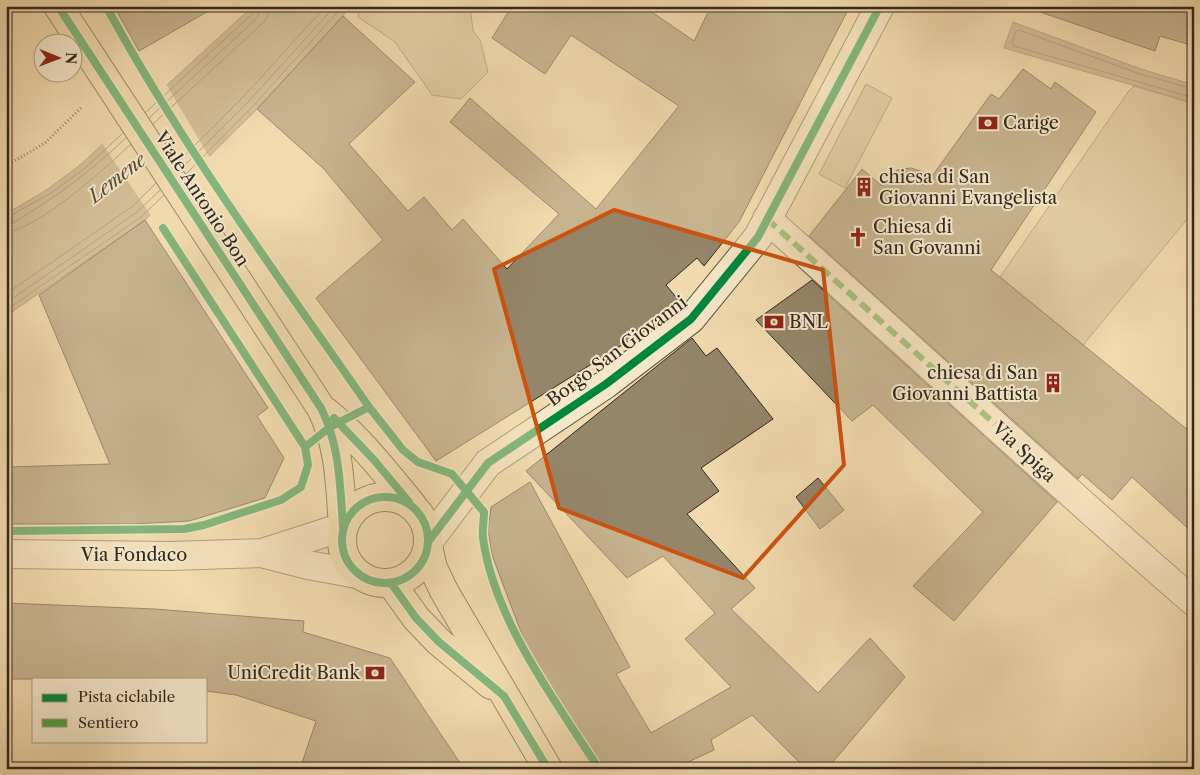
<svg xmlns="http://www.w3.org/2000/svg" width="1200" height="775" font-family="'Libre Caslon Text',serif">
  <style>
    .green { fill: #d0bc96; stroke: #82725a }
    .water { fill: #b09e7d; stroke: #7e6f57 }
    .pier { fill: #f0daae }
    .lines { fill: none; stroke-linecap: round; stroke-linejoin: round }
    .shore { stroke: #72644e; stroke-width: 1 }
    .building { fill: #958569; stroke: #33291f }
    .minor-casing { stroke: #625543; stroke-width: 30 }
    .major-casing { stroke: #33291f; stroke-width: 30 }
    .path { stroke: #33291f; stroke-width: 3; stroke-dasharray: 1 2.5; stroke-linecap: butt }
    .minor { stroke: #f5e7ca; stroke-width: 28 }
    .major { stroke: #f0daae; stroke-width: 28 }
    .quiet { stroke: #52a341; stroke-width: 6; stroke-dasharray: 12 6; stroke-linecap: butt }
    .cycleway-casing { stroke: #f5e7ca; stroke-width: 11 }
    .cycleway { stroke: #00873e; stroke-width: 8 }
    .marked { fill: none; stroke: #cd520f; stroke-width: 4; stroke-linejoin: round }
    .labels { text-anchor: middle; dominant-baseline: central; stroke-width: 4; stroke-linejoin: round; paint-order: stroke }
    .poi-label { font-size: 18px; fill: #33291f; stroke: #f5e7ca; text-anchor: start }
    .street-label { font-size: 18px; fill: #33291f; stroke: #f5e7ca }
    .water-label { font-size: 19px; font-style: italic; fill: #584c3b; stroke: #f5e7ca }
  </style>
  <rect width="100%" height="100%" fill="#f0daae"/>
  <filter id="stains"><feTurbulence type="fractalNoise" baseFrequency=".004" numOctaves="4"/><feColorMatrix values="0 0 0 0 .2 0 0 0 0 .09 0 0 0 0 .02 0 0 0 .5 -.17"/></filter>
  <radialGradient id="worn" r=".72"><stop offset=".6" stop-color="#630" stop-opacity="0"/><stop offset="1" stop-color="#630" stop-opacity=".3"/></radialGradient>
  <path class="green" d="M360,6H470L473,31L480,40L488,72L461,99L432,95L395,42L358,17Z
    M866,84L892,98L845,188L819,174Z
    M1134,86L1194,104V211L1083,345L1000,277L1128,92Z"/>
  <path class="water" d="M253,6H349L343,16L257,109L145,220L6,316V214L48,189L80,165Z
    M1013,22L1141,69L1194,85V103L1004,48Z"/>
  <path class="pier" d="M166,84L210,158L152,217L101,142Z"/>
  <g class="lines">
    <path class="shore" d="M1194,89L1140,74L1019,30L1016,31L1012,43L1014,46L1194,98
      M146,112L253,13L256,6
      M149,118L257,18L262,6
      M153,124L264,22L269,14L270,6
      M178,162L244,96L326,6
      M182,168L249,101L335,6
      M186,174L254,105L343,6
      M6,218L51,193L84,169L123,133
      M6,224L13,223C55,198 91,171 126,138
      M6,232C36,231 108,166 131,144
      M6,294L133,206L156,183
      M6,303L137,212L160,190
      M6,310L141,217L164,195"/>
  </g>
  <path class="building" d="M114,6H217L139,51Z
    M512,6H643L694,41L711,6H850L739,222L704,266L697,258L666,285L680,302L669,310L672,314L436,461L316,298L383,240L324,169L257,109L343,16L415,82L349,144L408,211L424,197L452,230L463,219L507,269L559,214L450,122L470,98L596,209L679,106L571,35L545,74L492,38Z
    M1041,6H1194V46L1160,36L1155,51L1040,12Z
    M1023,69L1051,89L1055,82L1096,112L991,270L1194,435V534L1132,477L1112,500L1082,474L1078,479L809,236L862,169L882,186L897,170L911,168L933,175L991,94L999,99Z
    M145,220L268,408L257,416L284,458L265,498L189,521L132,524H6V467L110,464L39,295Z
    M812,280L1057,502L954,621L913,586L983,512L873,405L852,421L756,320Z
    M692,338L706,356L717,348L773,419L701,468L719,491L687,514L755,588L731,609L818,693L870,638L905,677L827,769H806L752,715L711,740L714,750L673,769H605L527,648L492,555L488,530L491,507L530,482L630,667L616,674L651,733L731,687L685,639L715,613L663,556L627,578L526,471Z
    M818,478L844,510L820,529L796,497Z
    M6,603L155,609L304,621L303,632L390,658L464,769H300L316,721L236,695L206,691V679H6Z"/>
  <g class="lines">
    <defs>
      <path id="minor" d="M767,219C910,346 1049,477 1194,602
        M428,542L488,463L606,384L691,319L758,237L880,6
        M262,553L343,527
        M6,554L170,556L261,553L308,565L357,574"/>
      <path id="major" d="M58,6L321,408C340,446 340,486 343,527
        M325,411C359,438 386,473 413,506
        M342 540a43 43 0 1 1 86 0a43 43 0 1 1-86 0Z
        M428,546L433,568L444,591L548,769
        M391,583L416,618L439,642L491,685"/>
    </defs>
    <use href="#minor" class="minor-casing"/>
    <use href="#major" class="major-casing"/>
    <path class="path" d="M6,166L45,143L82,107"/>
    <use href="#minor" class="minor"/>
    <use href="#major" class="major"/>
    <path class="quiet" d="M767,219L995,424"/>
    <defs>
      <path id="cycleway" d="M58,6L321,408C340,446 340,486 343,527
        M106,6C182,146 278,276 369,407
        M163,228L305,447
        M334,418L374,460L409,502
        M342 540a43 43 0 1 1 86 0a43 43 0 1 1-86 0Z
        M6,531L184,529L204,525L281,500L301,487L308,465L305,447L330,427L369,407L403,450L418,462L452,474L484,512C484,520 482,530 483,538C494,620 555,700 599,769
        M428,542L488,463L606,384L691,319L758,237L880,6
        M391,583L416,618L439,642L504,696L548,769"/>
    </defs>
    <use href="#cycleway" class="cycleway-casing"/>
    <use href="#cycleway" class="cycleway"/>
  </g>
  <path d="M0 0H1200V775H0ZM614,210L823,270L844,465L743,578L559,508L494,269Z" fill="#f0daae" fill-opacity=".55" fill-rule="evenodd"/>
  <path class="marked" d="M614,210L823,270L844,465L743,578L559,508L494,269Z"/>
  <defs>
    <symbol id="bank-bare" viewBox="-9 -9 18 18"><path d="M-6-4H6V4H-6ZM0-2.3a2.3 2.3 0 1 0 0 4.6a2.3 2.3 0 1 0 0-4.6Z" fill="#8f2418" stroke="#f5e7ca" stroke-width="2.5" paint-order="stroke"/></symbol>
    <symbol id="building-bare" viewBox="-9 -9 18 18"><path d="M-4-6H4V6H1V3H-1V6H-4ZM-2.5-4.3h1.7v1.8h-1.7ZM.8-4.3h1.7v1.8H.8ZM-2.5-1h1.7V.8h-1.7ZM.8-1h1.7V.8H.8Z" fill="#8f2418" stroke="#f5e7ca" stroke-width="2.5" paint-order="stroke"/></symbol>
    <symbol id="church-bare" viewBox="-9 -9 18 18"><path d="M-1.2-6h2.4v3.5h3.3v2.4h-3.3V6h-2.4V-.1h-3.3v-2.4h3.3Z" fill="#8f2418" stroke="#f5e7ca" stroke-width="2.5" paint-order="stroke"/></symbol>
  </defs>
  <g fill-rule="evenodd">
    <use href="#bank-bare" x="974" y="109" width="28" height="28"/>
    <use href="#building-bare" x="850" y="173" width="28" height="28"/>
    <use href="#church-bare" x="844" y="223" width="28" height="28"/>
    <use href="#bank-bare" x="760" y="308" width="28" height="28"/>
    <use href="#building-bare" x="1039" y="369" width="28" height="28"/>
    <use href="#bank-bare" x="361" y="659" width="28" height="28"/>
  </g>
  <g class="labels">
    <g class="poi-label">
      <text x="1003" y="123">Carige</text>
      <text x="879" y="177">chiesa di San<tspan x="879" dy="21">Giovanni Evangelista</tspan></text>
      <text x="873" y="227">Chiesa di<tspan x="873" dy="21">San Govanni</tspan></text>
      <text x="789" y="322">BNL</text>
      <text x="1038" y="373" text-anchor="end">chiesa di San<tspan x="1038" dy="21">Giovanni Battista</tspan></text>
      <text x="360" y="673" text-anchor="end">UniCredit Bank</text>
    </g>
    <g class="street-label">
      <text transform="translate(202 199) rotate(57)">Viale Antonio Bon</text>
      <text transform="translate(617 351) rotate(-37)">Borgo San Giovanni</text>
      <text transform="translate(1024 452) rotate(43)">Via Spiga</text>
      <text x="134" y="555">Via Fondaco</text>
    </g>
    <g class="water-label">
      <text transform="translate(117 178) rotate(-38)">Lemene</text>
    </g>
  </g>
  <rect width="1200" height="775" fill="none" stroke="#f0daae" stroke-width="25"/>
  <rect x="8" y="8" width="1185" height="760" fill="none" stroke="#33291f" stroke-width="2.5"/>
  <rect x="12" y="12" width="1175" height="750" fill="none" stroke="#33291f"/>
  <rect x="32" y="678" width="175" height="65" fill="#f5e7ca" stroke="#a79b86"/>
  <rect x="42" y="694" width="25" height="8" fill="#00873e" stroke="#a79b86"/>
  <text x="78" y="702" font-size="15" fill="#33291f">Pista ciclabile</text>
  <rect x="42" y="719" width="25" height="8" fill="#52a341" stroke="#a79b86"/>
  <text x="78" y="728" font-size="15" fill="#33291f">Sentiero</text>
  <g transform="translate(58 58) rotate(91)"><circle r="24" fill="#f5e7ca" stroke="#a79b86"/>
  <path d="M0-4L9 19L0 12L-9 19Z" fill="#8f2418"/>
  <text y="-8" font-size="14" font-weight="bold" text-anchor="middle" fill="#33291f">N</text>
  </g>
  <rect width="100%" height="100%" filter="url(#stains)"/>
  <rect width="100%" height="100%" fill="url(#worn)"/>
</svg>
